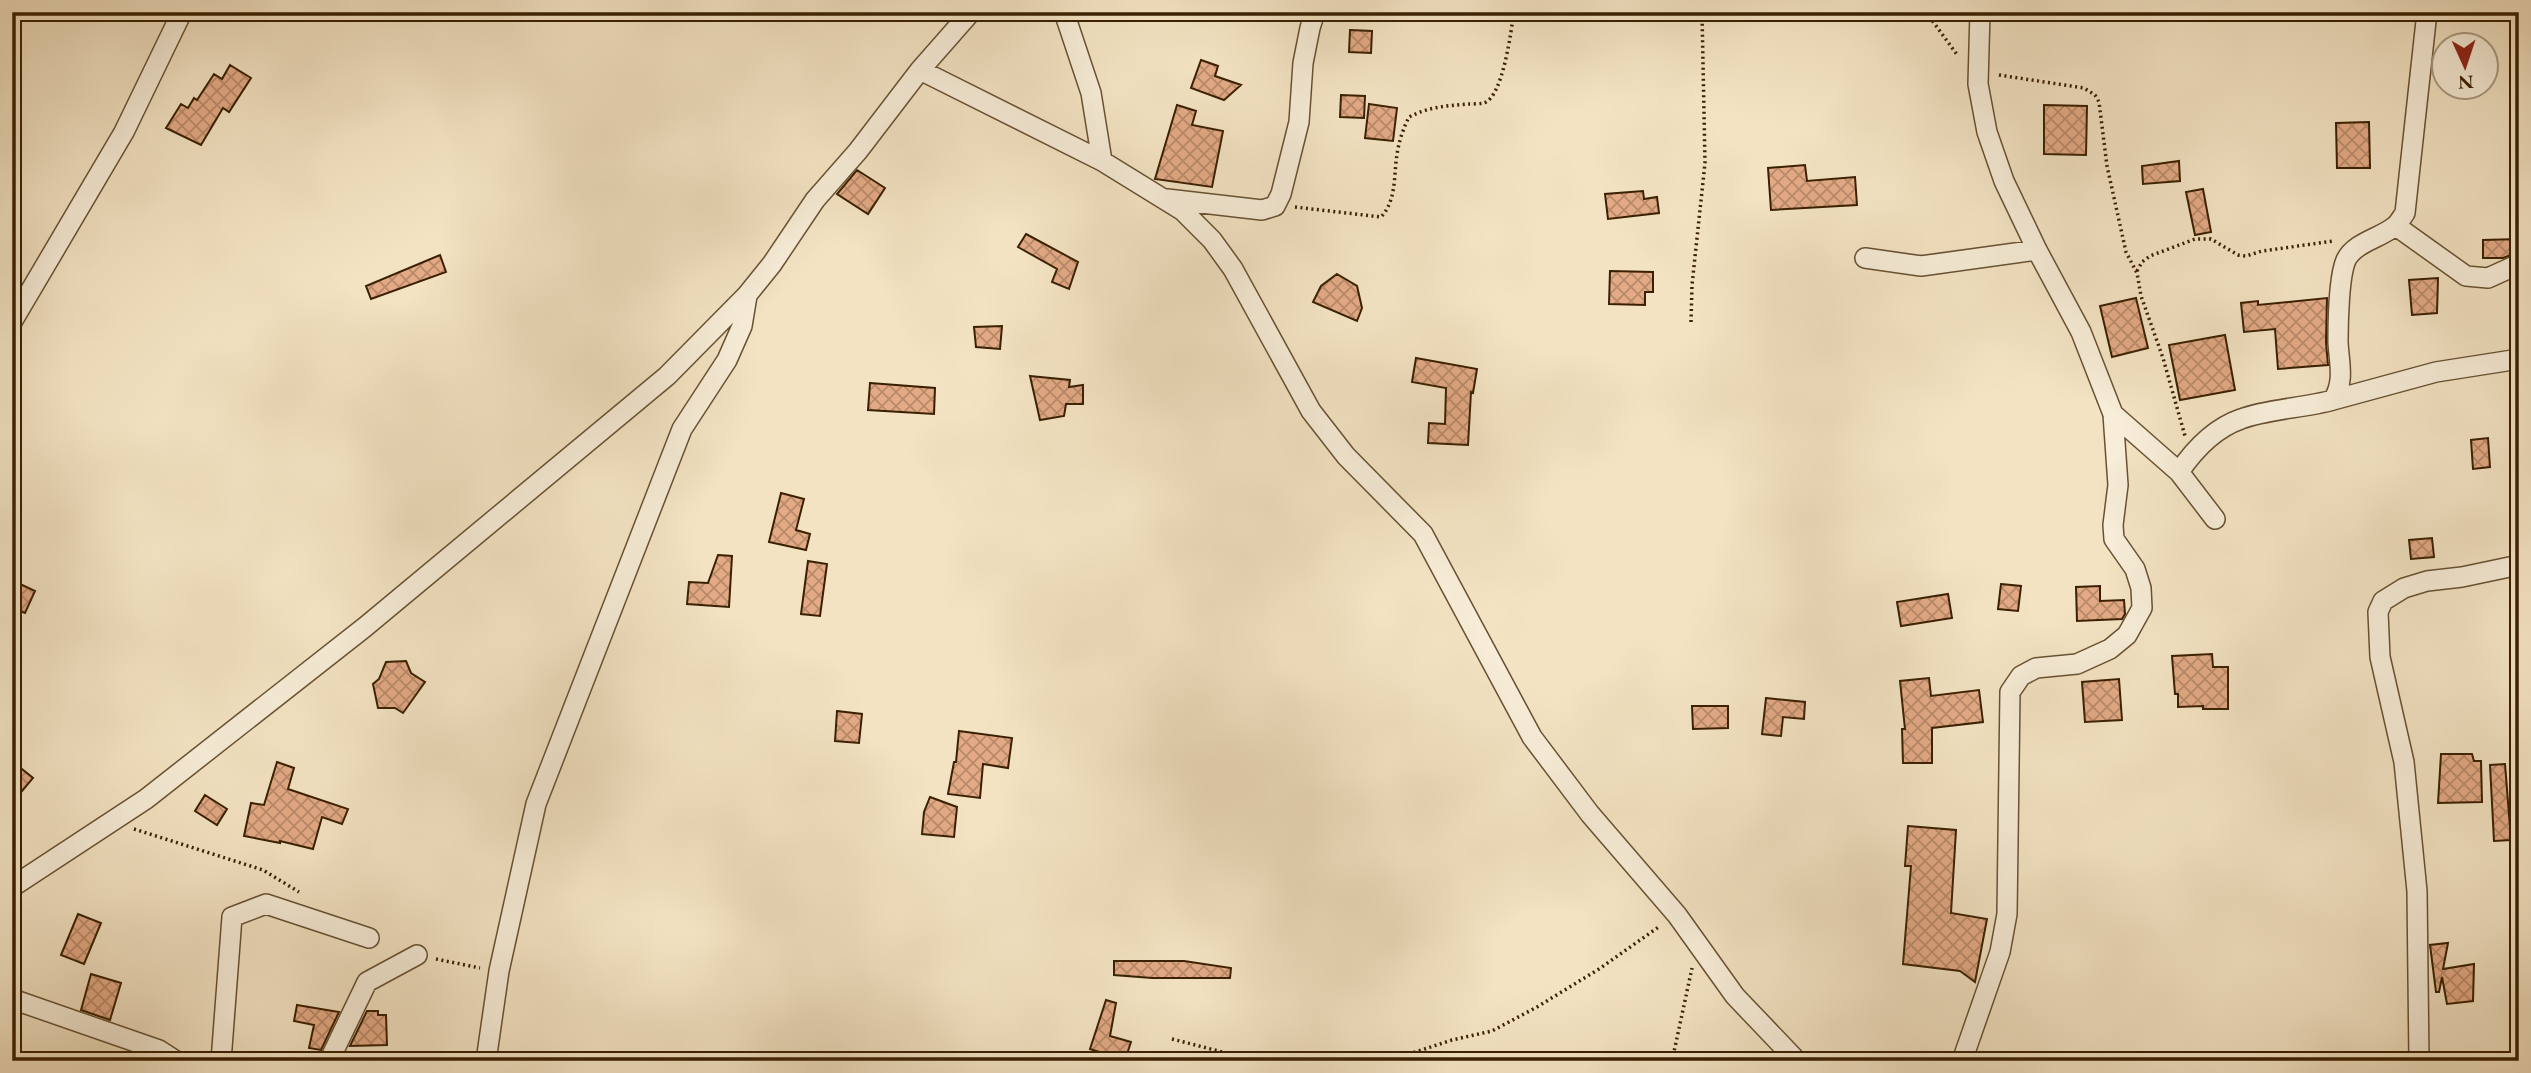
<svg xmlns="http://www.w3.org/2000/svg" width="2531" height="1073" font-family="'EB Garamond',serif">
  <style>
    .building { fill: url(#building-cross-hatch); stroke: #3a2001; stroke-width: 2 }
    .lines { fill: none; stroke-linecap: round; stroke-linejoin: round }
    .minor-casing { stroke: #685132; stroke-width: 22 }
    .path { stroke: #3a2001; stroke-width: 3.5; stroke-dasharray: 2 3.5; stroke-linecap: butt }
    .minor { stroke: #f7edd8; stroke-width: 19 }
  </style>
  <defs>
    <pattern id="building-cross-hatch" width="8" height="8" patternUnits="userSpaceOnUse" patternTransform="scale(1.75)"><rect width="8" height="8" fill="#e3aa85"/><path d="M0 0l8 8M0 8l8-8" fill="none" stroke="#b98a6a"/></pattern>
  </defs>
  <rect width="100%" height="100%" fill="#f3e3c3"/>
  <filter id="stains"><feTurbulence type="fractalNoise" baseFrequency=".00286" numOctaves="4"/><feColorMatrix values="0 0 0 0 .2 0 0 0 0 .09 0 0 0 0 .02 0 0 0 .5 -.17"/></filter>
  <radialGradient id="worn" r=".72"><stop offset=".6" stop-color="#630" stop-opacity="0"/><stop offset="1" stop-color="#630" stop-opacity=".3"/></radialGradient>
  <path class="building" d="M1350,30L1372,31L1371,53L1349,52Z
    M1201,60L1218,66L1215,76L1241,85L1224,100L1191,88Z
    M230,65L251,78L229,112L223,108L201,145L166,128L181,104L188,108L194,98L197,100L214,74L222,79Z
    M1341,95L1365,96L1364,118L1340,117Z
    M1369,104L1397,108L1393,141L1365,138Z
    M1177,105L1196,111L1192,125L1223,131L1212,187L1155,179Z
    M2044,105L2087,106L2086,155L2044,154Z
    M2369,122L2370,168H2337L2336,123Z
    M2179,161L2180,181L2143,184L2142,166Z
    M1805,165L1807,181L1855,177L1857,205L1771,210L1768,168Z
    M857,170L885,188L868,214L837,194Z
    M2203,189L2211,232L2195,235L2186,192Z
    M1643,191L1644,199L1657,197L1659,213L1608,219L1605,194Z
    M1026,234L1078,262L1069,289L1052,282L1057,269L1018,247Z
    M2519,239V252L2503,258H2483V240Z
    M440,255L446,272L371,299L366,286Z
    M1610,271L1653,272V292H1645V305L1609,304Z
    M1337,274L1357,286L1362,308L1357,321L1313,302L1321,286Z
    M2438,278L2437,313L2412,315L2409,280Z
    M2136,298L2148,348L2112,357L2100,306Z
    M2327,298L2326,342L2328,365L2278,369L2275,329L2244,332L2241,303L2258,301V305Z
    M1002,326L1000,349L976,347L974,327Z
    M2225,335L2235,390L2180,400L2169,345Z
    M1416,358L1477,369L1473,393L1471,392L1468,445L1428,443L1429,423L1445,424L1446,388L1412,382Z
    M1030,376L1070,380L1069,387L1083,385V404H1066L1064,416L1040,420Z
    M870,383L935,388L934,414L868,410Z
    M2488,438L2490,467L2473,469L2471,440Z
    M781,493L804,499L796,530L810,534L806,550L769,542Z
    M2432,538L2434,557L2411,559L2409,540Z
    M718,555L732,556L729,607L687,604L689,582L708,583Z
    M808,561L827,564L820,616L801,614Z
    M20,584L35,591L25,613L12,608V601Z
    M2001,584L2021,586L2018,611L1998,609Z
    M2100,586V601L2124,600L2125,614L2122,619L2077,621L2076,587Z
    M1948,594L1952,618L1901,626L1897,602Z
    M2212,654L2213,667H2228V709H2203V706L2178,707V694H2175L2172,656Z
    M406,661L411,673L425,682L403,713L395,708H378L373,684L379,679L386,662Z
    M1929,678L1931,696L1979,690L1983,722L1932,728V763H1903L1902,729H1905L1900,681Z
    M2119,679L2122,720L2085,722L2082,682Z
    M1766,698L1805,702L1804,719L1783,717L1781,736L1762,734Z
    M1692,706H1728V728L1693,729Z
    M837,711L862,714L859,743L835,741Z
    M959,731L1012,738L1008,768L983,764L980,798L948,794L954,762H956Z
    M2441,754H2472L2474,761H2481L2482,802L2438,803Z
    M12,761L33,778L12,803Z
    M277,762L294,768L288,789L348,809L342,824L322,817L313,849L280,841V843L244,836L251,803L264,805Z
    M2505,764L2511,840L2494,841L2490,765Z
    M205,795L227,809L217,825L195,811Z
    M930,797L957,807L954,837L922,834L924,812Z
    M1908,826L1956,830L1951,913L1987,919L1975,982L1960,971L1903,964L1911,866H1905Z
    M78,914L101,923L84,964L61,955Z
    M2448,943L2443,969L2474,964L2473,1001L2447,1004L2442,977L2439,992H2436L2430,945Z
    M1114,961H1184L1231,968L1230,978H1152L1114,975Z
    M91,974L121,983L110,1020L81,1010Z
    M1106,1000L1116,1003L1110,1036L1131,1042L1125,1060L1090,1049Z
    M297,1005L339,1012L321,1050L309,1048L314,1025L294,1021Z
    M367,1011H378V1015H386L387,1045L350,1046Z"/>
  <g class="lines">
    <defs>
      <path id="minor" d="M1064,12L1091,93L1102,161
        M920,70L1102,161L1183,211L1212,240L1233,269L1311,411L1346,456L1423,534L1532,737L1590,814L1677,915L1735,996L1797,1061
        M1167,199L1262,210L1275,206L1281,194L1299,122L1303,63L1310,28L1315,12
        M2396,226L2466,276L2488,278L2519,264
        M1865,258L1921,266L2037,250
        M12,322L124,132L182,12
        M2333,400L2436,372L2519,359
        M2113,414L2179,472L2215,519
        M2179,472C2194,450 2215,428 2241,419C2267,409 2305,408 2333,400C2345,382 2339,362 2338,342C2338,323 2339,276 2346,260C2355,242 2381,238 2395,226C2399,223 2402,217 2405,213L2427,12
        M12,887L146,799L365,627L667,376L747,295L772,264L815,200L858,151L920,70L971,12
        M12,999L159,1050L176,1061
        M221,1061L232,917L266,904L369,938
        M329,1061L367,982L417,955
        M486,1061L499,971L536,804L682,429L727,360L742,326L747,296
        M1962,1061L2000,952L2007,914L2010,692L2021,676L2036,668L2077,664L2110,649L2127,635L2142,608L2141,588L2135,569L2114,539L2113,525L2118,485L2113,414L2081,332L2037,250L2004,181L1987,132L1978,84L1980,12
        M2419,1061L2417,891L2404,762L2380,657L2378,612L2383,601L2404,588L2427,581L2462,577L2519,565"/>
    </defs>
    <use href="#minor" class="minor-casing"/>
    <path class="path" d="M1926,12L1958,56
      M1999,75L2084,88L2095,95L2099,102L2107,166L2126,252L2137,273L2141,296L2163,358L2185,436
      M1295,207L1381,217C1398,199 1393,171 1398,149C1400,138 1404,127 1409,117C1428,107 1446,106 1467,104C1472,104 1479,104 1484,103C1503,97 1511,31 1514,12
      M2137,271L2142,262L2150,256L2195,239H2211L2238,255L2246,256L2262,251L2334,241
      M1691,322L1692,285L1705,163L1702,12
      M134,829L263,870L299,892
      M436,959L480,968
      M1172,1039L1257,1061
      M1365,1061L1403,1056L1452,1040L1492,1031L1537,1007L1599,969L1660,926
      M1672,1061L1692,968"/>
    <use href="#minor" class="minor"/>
  </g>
  <rect width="2531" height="1073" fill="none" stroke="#f3e3c3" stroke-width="42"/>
  <rect x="14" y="14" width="2503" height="1045" fill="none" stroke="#3a2001" stroke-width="3.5"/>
  <rect x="21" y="21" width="2489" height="1031" fill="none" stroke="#3a2001" stroke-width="2"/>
  <g transform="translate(2465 66) rotate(177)"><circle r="33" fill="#f7edd8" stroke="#ab9b82" stroke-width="2"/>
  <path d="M0-5L12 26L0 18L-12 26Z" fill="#8f2418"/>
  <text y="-10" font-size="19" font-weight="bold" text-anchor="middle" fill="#3a2001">N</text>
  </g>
  <rect width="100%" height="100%" filter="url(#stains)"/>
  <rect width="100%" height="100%" fill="url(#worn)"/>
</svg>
